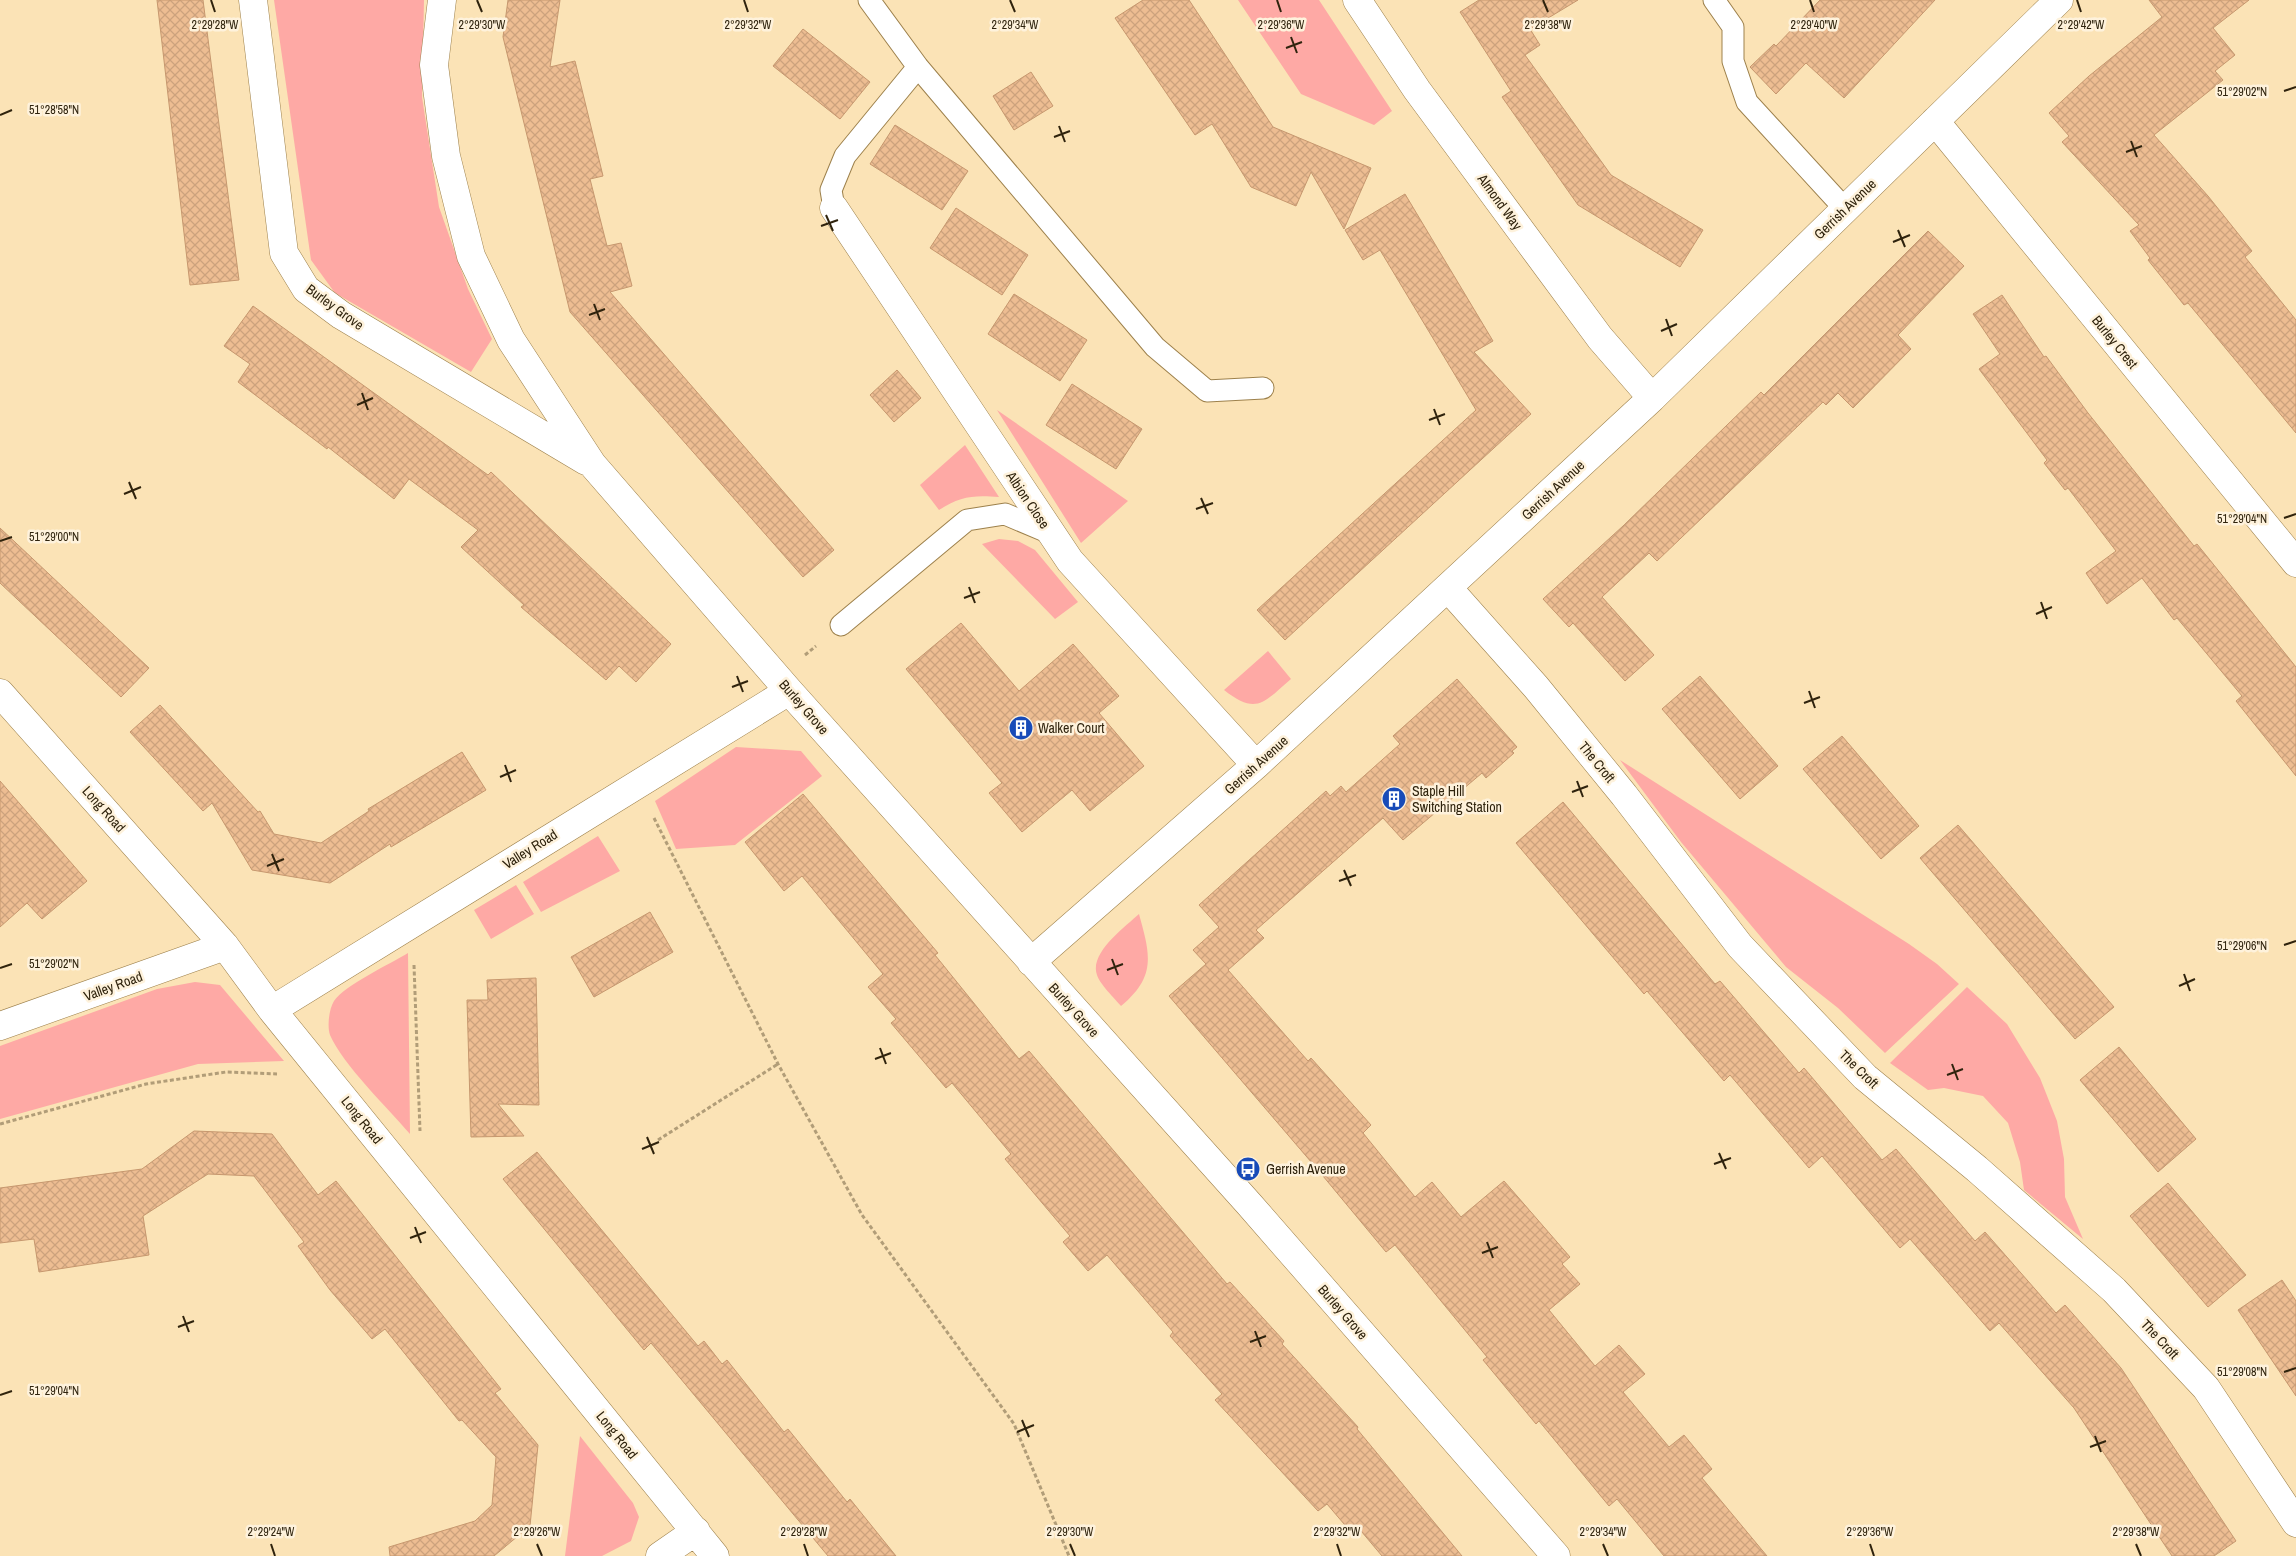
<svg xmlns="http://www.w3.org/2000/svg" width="2296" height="1556" font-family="'Archivo Narrow',sans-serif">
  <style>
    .green { fill: #fea9a5 }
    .building { fill: url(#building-cross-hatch); stroke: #c6976e }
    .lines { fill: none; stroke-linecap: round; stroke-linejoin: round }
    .service-casing { stroke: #9d814c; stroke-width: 23 }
    .minor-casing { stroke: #9d814c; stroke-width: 29 }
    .path { stroke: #b19d78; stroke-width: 3; stroke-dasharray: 4 2.5; stroke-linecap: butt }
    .service { stroke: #fff; stroke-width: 21 }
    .minor { stroke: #fff; stroke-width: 28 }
    .ticks { fill: none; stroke: #2f230d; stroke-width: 2 }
    .labels { text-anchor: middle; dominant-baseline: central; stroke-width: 5; stroke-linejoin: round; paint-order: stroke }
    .street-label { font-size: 14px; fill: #2f230d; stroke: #fef2dc }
    .poi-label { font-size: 14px; fill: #2f230d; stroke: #fef2dc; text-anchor: start }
    .ticks-label { font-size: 12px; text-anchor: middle; fill: #2f230d; stroke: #fef2dc; stroke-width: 5; stroke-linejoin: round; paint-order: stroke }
  </style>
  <defs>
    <pattern id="building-cross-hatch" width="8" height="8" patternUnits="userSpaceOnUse" patternTransform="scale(1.25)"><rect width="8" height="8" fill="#edbd92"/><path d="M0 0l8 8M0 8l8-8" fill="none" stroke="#cca27d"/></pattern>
  </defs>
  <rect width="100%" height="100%" fill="#fbe3b6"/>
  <path class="green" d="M274,0H424L422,97L439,207L468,289L492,339L471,372L335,293L311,260Z
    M1238,0H1319L1392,111L1374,125L1301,94Z
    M997,410L1128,501L1081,543Z
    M965,445L999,497C974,495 960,496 939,510L920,485Z
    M999,539L1018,541L1035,550L1078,602L1055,619L982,544Z
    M1268,651L1291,679C1264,702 1257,716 1224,690Z
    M736,747L801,751L822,776L735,845L676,849L655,801Z
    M1620,760L1909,944L1937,964L1959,984L1885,1053L1838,1008L1786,967L1681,842Z
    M598,836L620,871L541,912L523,882Z
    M516,885L534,914L491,939L474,910Z
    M1139,914C1150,954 1157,976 1121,1006C1115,999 1099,983 1097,975C1089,953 1125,927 1139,914Z
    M408,953L410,1134C388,1108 343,1065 330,1035C327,1026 329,1009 334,1001C345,985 390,964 408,953Z
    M195,982L220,985L284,1061L198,1064L0,1119V1046L157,989Z
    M1967,987L2007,1024L2040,1078L2057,1121L2064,1159L2065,1197L2083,1239L2024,1190L2020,1162L2008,1123L1983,1096L1944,1088L1928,1090L1890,1063Z
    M580,1436L633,1503L639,1517L631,1541L602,1556H565Z"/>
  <path class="building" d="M157,0H203L239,280L190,285Z
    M508,0H560L550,67L575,61L603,176L590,179L607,246L621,243L632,286L610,292L834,550L803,577L570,312L503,37Z
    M1143,0H1189L1273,127L1371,168L1344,229L1311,172L1296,206L1251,187L1212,124L1195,135L1115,18Z
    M1479,0H1578L1530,29L1540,45L1525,55L1611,175L1703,230L1680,267L1578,205L1502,97L1511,91L1460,12Z
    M1820,0H1935L1844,98L1806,63L1776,94L1750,67L1774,44L1776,46Z
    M2149,0H2249L2213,28L2235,55L2215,71L2223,80L2154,135L2208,196L2252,251L2245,257L2296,320V433L2188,303L2184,305L2148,260L2150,258L2130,231L2139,225L2062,142L2069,136L2049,113L2089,76L2162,17Z
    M803,29L870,82L840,119L773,66Z
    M1031,72L1053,106L1014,130L993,96Z
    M895,125L968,171L942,210L870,164Z
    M1405,194L1493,341L1474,352L1531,414L1285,640L1257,610L1476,410L1380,250L1363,260L1345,230Z
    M956,208L1028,255L1002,295L930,248Z
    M1928,231L1964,266L1898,335L1911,349L1853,408L1838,393L1826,405L1823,402L1657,561L1649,553L1602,597L1654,655L1625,681L1573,623L1569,627L1543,599L1623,526L1761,392L1764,395Z
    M1014,294L1087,340L1060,381L988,334Z
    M2002,295L2044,357L2046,356L2088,413L2194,546L2197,544L2296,667V776L2236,701L2242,696L2177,618L2174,620L2142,578L2107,604L2086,573L2116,551L2068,488L2065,490L2044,463L2047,460L1979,369L2000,354L1973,314Z
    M253,306L488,475L491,472L671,644L636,682L619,666L606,680L521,607L524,605L461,547L478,530L409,479L394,499L328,447L327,449L238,382L250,364L224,346Z
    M897,370L921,398L894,422L870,395Z
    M1072,384L1142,429L1116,469L1046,425Z
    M0,528L149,668L121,697L0,583Z
    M961,623L1019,691L1073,644L1119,696L1099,713L1144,766L1090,811L1072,790L1022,832L989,793L1002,783L906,669Z
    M1700,676L1778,766L1740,799L1662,709Z
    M1457,679L1517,747L1512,751L1514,753L1486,778L1482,773L1403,840L1383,818L1256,930L1264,938L1228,970L1308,1061L1311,1058L1371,1125L1363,1133L1415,1197L1432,1182L1461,1217L1504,1181L1570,1257L1562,1264L1580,1284L1549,1310L1595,1366L1619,1345L1645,1374L1623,1392L1669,1447L1684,1435L1712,1469L1702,1478L1767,1556H1664L1617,1499L1609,1506L1539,1421L1536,1424L1483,1360L1487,1357L1395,1245L1386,1252L1318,1170L1169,996L1206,964L1193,950L1219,927L1199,905L1326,791L1330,796L1341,786L1346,792L1400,744L1393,736Z
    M160,705L258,812L260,811L274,834L321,843L369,811L368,809L462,752L486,790L391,847L390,844L330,883L252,870L212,803L203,811L130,732Z
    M1842,736L1919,826L1881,859L1803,769Z
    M0,781L87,881L42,919L27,903L0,927Z
    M803,794L938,953L935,955L1019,1059L1029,1051L1227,1284L1230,1282L1284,1341L1282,1344L1358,1427L1357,1429L1462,1556H1382L1356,1525L1350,1531L1327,1504L1318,1511L1215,1400L1222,1394L1170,1336L1173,1332L1107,1255L1088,1271L1063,1242L1070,1236L1005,1159L1011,1154L952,1083L946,1088L891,1023L896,1019L868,987L883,974L802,876L784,891L745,842Z
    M1563,802L1715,984L1720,981L1799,1073L1804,1068L1882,1160L1896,1149L1975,1241L1985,1232L2056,1313L2065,1305L2121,1368L2236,1541L2214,1556H2172L2074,1408L1999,1323L1990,1331L1910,1239L1900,1248L1822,1156L1809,1168L1730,1075L1724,1081L1647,991L1644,994L1516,843Z
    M1958,825L2114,1007L2075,1039L1920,858Z
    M650,912L673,952L594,997L571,957Z
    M536,978L539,1105L498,1104L524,1136L471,1137L467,1000H488L487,980Z
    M2119,1047L2196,1139L2158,1172L2080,1080Z
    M194,1131L272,1134L318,1195L336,1181L501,1389L495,1393L538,1445L530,1526L494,1556H390L389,1547L475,1521L492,1505L496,1457L462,1420L459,1421L385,1329L372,1339L330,1290L298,1246L304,1242L254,1176L208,1174L143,1216L149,1255L39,1272L34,1239L0,1243V1188L142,1169Z
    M537,1152L698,1346L704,1341L722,1364L727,1360L784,1432L788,1429L847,1502L850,1499L896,1556H828L651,1343L644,1350L503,1179Z
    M2168,1183L2246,1275L2208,1307L2130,1216Z
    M2282,1280L2296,1301V1396L2238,1310Z"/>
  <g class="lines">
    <defs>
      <path id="service" d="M869,0L918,67L1155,347L1207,391L1263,388
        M1714,0L1733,27V61L1747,102L1845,209
        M834,208L831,190L845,156L918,67
        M841,625L967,520L1005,514L1050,533"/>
      <path id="minor" d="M253,0L284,253L306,289L341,315L586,461
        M442,0L434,65L446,156L471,256L511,340L592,464L789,691L1249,1204L1556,1556
        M1357,0L1417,90L1600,338L1652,398
        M1935,121L2296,563
        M834,208L1070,561L1256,765
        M1448,588L1536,687L1624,795L1740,946L1865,1077L1977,1169L2114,1290L2206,1388L2296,1523
        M0,693L225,946L272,1010L715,1556
        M1031,962L1256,765L1652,398L2059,0
        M272,1010L789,691
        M0,1026L225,946
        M660,1556L696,1531"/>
    </defs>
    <use href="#service" class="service-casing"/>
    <use href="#minor" class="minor-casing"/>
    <path class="path" d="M805,655L816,646
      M654,818L778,1064L862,1215L1014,1424L1069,1556
      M414,965L420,1131
      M0,1124L146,1084L226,1072L277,1074
      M658,1140L778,1064"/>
    <use href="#service" class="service"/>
    <use href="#minor" class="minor"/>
  </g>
  <path class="ticks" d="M211,0L215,12M477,0L482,12M744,0L748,12M1010,0L1015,12M1277,0L1281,12M1543,0L1548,12M1810,0L1814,12M2077,0L2081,12M1291,37L1297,53M1286,48L1302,42M2284,91L2296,87M0,115L12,110M1059,126L1065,142M1054,137L1070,131M2131,141L2137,157M2126,152L2142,146M826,215L833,231M821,226L838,220M1898,230L1905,247M1893,242L1910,235M594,304L600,320M589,315L605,309M1666,319L1672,336M1661,331L1677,324M362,393L368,410M357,405L373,398M1434,409L1440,425M1429,420L1445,414M129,482L136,499M124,494L141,487M1201,498L1208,514M1196,509L1213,503M2284,518L2296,514M0,541L12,537M969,587L975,603M964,598L980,592M2041,602L2047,619M2036,614L2052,607M737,676L743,692M732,687L748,681M1809,691L1815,708M1804,703L1820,697M505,765L511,782M500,777L516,770M1577,781L1583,797M1572,792L1588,786M272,854L279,871M267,866L284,859M1344,870L1351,886M1339,881L1356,875M2284,945L2296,941M1112,959L1118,975M0,968L12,964M1107,970L1123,964M2184,974L2190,991M2179,986L2195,979M880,1048L886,1064M875,1059L891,1053M1952,1064L1958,1080M1947,1075L1963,1069M647,1137L654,1154M642,1149L659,1142M1719,1153L1726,1169M1714,1164L1731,1158M415,1227L421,1243M410,1238L426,1232M1487,1242L1493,1258M1482,1253L1498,1247M183,1316L189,1332M178,1327L194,1321M1255,1331L1261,1347M1250,1342L1266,1336M2284,1372L2296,1368M0,1395L12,1391M1022,1420L1029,1437M1017,1432L1034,1425M2095,1436L2101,1452M2090,1447L2106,1441M271,1544L275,1556M537,1544L542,1556M804,1544L808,1556M1070,1544L1075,1556M1337,1544L1341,1556M1603,1544L1608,1556M1870,1544L1874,1556M2136,1544L2141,1556"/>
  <defs>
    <symbol id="building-disc" viewBox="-11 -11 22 22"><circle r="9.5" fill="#184bb8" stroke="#fef2dc"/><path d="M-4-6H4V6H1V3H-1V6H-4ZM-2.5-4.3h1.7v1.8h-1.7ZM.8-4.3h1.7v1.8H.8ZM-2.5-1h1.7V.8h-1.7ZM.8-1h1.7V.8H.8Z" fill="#fff"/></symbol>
    <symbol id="bus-disc" viewBox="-11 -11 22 22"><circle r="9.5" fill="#184bb8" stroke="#fef2dc"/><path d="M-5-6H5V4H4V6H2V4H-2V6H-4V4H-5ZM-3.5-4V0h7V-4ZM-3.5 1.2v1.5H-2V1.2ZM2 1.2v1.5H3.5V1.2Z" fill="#fff"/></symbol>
  </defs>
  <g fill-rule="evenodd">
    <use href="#building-disc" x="1007" y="714" width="28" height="28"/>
    <use href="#building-disc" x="1380" y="785" width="28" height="28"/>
    <use href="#bus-disc" x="1234" y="1155" width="28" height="28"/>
  </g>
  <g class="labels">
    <g class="street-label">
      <text transform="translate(1500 202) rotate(54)">Almond Way</text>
      <text transform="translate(1845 209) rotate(-44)">Gerrish Avenue</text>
      <text transform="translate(335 307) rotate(36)">Burley Grove</text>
      <text transform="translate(2115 342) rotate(51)">Burley Crest</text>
      <text transform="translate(1553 490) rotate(-43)">Gerrish Avenue</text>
      <text transform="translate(1028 500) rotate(56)">Albion Close</text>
      <text transform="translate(804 707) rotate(49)">Burley Grove</text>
      <text transform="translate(1597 762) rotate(51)">The Croft</text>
      <text transform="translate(1256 765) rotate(-42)">Gerrish Avenue</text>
      <text transform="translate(104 809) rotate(48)">Long Road</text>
      <text transform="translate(530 849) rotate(-32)">Valley Road</text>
      <text transform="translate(113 986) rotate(-20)">Valley Road</text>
      <text transform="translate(1074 1010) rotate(48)">Burley Grove</text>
      <text transform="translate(1859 1069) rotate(44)">The Croft</text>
      <text transform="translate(362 1120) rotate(51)">Long Road</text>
      <text transform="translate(1343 1312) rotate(49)">Burley Grove</text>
      <text transform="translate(2160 1339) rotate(47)">The Croft</text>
      <text transform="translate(617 1435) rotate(51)">Long Road</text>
    </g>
    <g class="poi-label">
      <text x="1038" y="728">Walker Court</text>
      <text x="1412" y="791">Staple Hill<tspan x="1412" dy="16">Switching Station</tspan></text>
      <text x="1266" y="1169">Gerrish Avenue</text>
    </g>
  </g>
  <g class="ticks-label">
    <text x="215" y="29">2°29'28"W</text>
    <text x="482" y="29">2°29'30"W</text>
    <text x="748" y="29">2°29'32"W</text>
    <text x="1015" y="29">2°29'34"W</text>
    <text x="1281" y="29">2°29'36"W</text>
    <text x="1548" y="29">2°29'38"W</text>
    <text x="1814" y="29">2°29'40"W</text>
    <text x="2081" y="29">2°29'42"W</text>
    <text x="2242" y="96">51°29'02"N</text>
    <text x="54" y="114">51°28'58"N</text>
    <text x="2242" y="523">51°29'04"N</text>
    <text x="54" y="541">51°29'00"N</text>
    <text x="2242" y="950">51°29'06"N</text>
    <text x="54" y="968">51°29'02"N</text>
    <text x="2242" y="1376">51°29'08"N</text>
    <text x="54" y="1395">51°29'04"N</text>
    <text x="271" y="1536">2°29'24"W</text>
    <text x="537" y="1536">2°29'26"W</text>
    <text x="804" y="1536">2°29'28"W</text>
    <text x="1070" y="1536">2°29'30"W</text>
    <text x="1337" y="1536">2°29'32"W</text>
    <text x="1603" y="1536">2°29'34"W</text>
    <text x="1870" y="1536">2°29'36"W</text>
    <text x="2136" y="1536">2°29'38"W</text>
  </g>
</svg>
